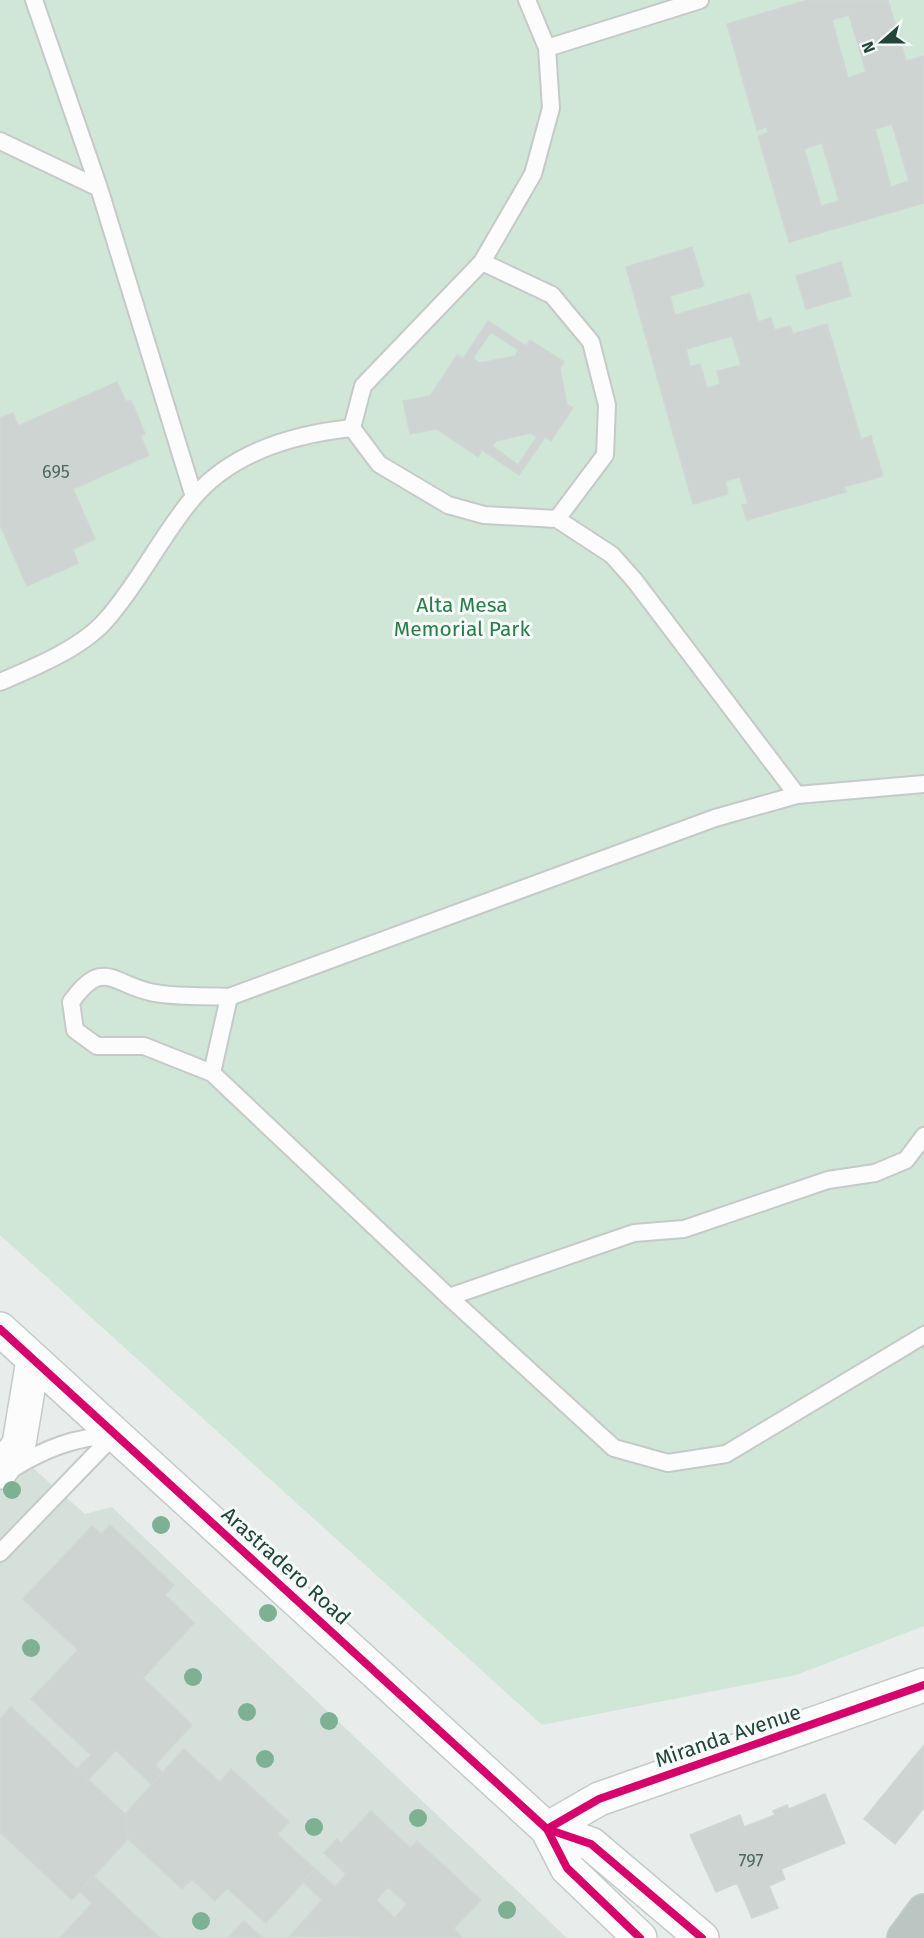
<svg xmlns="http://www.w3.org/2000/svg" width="924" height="1938" font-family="'Fira Sans',sans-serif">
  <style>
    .built { fill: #d5e0db }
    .green { fill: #d0e7d7 }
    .building { fill: #ced4d2; stroke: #d0d6d4; stroke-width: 1.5; fill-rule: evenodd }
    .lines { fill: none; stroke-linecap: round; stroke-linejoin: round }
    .lane-casing { stroke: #c5cac8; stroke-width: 20 }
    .street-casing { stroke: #c5cac8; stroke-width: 36 }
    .secondary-casing { stroke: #c3cbc8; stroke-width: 36 }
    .highway-casing { stroke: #c2ccc9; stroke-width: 36 }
    .lane { stroke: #fcfcfc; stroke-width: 16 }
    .street { stroke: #fcfcfc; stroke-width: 33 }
    .secondary { stroke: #fcfcfc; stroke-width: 33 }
    .highway { stroke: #bbc5c2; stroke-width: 33 }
    .cycleway-casing { stroke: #f7fbf9; stroke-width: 11 }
    .cycleway { stroke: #d6006c; stroke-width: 8 }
    .tree { fill: #7eb093 }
    .labels { text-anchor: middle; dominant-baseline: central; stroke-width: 6; stroke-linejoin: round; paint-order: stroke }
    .number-label { font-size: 18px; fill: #4e6962 }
    .park-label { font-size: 21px; fill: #287f4b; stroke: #f7fbf9 }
    .street-label { font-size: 21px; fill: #22443b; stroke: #f7fbf9 }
  </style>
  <rect width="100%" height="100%" fill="#e8edeb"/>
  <path class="built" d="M0,1439L85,1514L112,1507L567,1938H0Z"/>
  <path class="green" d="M0,0H924V1626L796,1675L542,1725L0,1235Z"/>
  <path class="building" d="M808,0H888L906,61L924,56V203L789,242L758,136L768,133L767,127L757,130L727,24ZM849,15L866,72L848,78L832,20ZM892,124L909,181L891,187L875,129ZM822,143L839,201L821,206L804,149Z
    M692,247L704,286L670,296L675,315L750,293L758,322L771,318L775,330L790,326L793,334L827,324L861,439L871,436L883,476L844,487L846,492L747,520L742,505L748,504L740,477L725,481L728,494L693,504L626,267ZM732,336L741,365L717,371L720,384L707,388L700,364L690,367L686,349Z
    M841,262L851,296L806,309L796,276Z
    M488,321L526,346L530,340L564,362L560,369L567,404L573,408L551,441L545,437L519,475L482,450L478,457L437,429L410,434L403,401L430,396L457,355L463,359ZM491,332L518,350L515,356L480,363L473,358ZM530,433L537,437L518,465L492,446L496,441Z
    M117,382L126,402L131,400L145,434L140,435L149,455L73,489L95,539L73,549L78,563L27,586L0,525V418L13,413L18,426Z
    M110,1525L174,1585L165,1595L194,1623L143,1678L192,1725L155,1765L163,1773L152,1785L116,1750L89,1779L77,1769L91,1755L31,1699L78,1650L23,1599L92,1526L101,1534Z
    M11,1707L125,1814L128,1839L72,1900L0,1832V1719Z
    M924,1745V1808L895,1844L864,1819Z
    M184,1749L220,1782L231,1769L289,1822L277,1834L315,1869L266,1923L227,1888L215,1901L192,1879L182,1889L128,1839L125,1814Z
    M825,1794L845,1843L781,1869L785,1879L769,1886L778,1908L752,1918L737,1883L716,1892L690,1835L740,1815L744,1827L775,1815L773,1811L787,1805L789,1809Z
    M371,1811L410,1848L417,1841L481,1900L454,1928L462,1938L290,1936L322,1900L303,1881L315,1869L335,1887L346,1874L324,1853L337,1839L341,1843ZM388,1887L407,1904L395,1918L376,1900Z
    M93,1876L160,1938H60L92,1903L79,1891Z
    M244,1921L263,1938H228Z"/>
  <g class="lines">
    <defs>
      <path id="lane" d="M34,0L99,188L194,497
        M547,48L700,0
        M0,141L99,188
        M482,262L533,174L551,108L547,48L527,0
        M352,428L363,386L482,262L552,295L591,342L607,405L605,455L557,519
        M0,682C33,668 82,648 106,620C139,583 161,536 193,498C232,452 295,434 352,428L379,464L448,505L484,515L557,519L612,555L635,581L797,795L715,818L229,997L212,1073L449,1297L614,1448L668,1463L726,1454L924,1335
        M797,795L924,784
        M212,1073L144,1046H97L75,1030L71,1002C103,957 113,984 150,992C175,998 204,995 229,997
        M449,1297L634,1233L684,1229L828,1180L875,1173L906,1160L924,1136
        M12,1469C44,1449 75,1437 113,1435
        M0,1553L114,1435"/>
      <path id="street" d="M547,1829L599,1799L924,1685"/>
      <path id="secondary" d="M0,1329L547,1829L567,1868L640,1938
        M0,1472L19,1444L33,1360
        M547,1829L591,1844L702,1938"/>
      <path id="highway" d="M904,1938L924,1911"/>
    </defs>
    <use href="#lane" class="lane-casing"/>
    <use href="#street" class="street-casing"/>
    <use href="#secondary" class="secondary-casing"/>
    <use href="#highway" class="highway-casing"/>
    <use href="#lane" class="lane"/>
    <use href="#street" class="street"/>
    <use href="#secondary" class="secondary"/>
    <use href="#highway" class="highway"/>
    <defs>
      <path id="cycleway" d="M0,1329L547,1829L567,1868L640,1938
        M547,1829L599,1799L924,1685
        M547,1829L591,1844L702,1938"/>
    </defs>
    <use href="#cycleway" class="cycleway-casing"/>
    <use href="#cycleway" class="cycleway"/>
  </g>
  <g class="tree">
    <circle cx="12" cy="1490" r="9"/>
    <circle cx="161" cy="1525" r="9"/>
    <circle cx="268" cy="1613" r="9"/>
    <circle cx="31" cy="1648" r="9"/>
    <circle cx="193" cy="1677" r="9"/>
    <circle cx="247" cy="1712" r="9"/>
    <circle cx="329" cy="1721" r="9"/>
    <circle cx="265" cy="1759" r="9"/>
    <circle cx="418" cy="1818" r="9"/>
    <circle cx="314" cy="1827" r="9"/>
    <circle cx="507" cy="1910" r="9"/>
    <circle cx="201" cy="1921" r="9"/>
  </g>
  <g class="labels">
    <g class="number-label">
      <text x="56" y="472">695</text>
      <text x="751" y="1861">797</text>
    </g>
    <g class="park-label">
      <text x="462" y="605">Alta Mesa<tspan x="462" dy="24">Memorial Park</tspan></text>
    </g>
    <g class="street-label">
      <text transform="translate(286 1566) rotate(42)">Arastradero Road</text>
      <text transform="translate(728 1736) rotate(-19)">Miranda Avenue</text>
    </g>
  </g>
  <g transform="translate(882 42) rotate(249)" stroke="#f7fbf9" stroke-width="4.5" paint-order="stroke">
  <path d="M0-4.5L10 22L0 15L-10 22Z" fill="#22443b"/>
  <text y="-9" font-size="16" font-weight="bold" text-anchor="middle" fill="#22443b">N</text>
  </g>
</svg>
